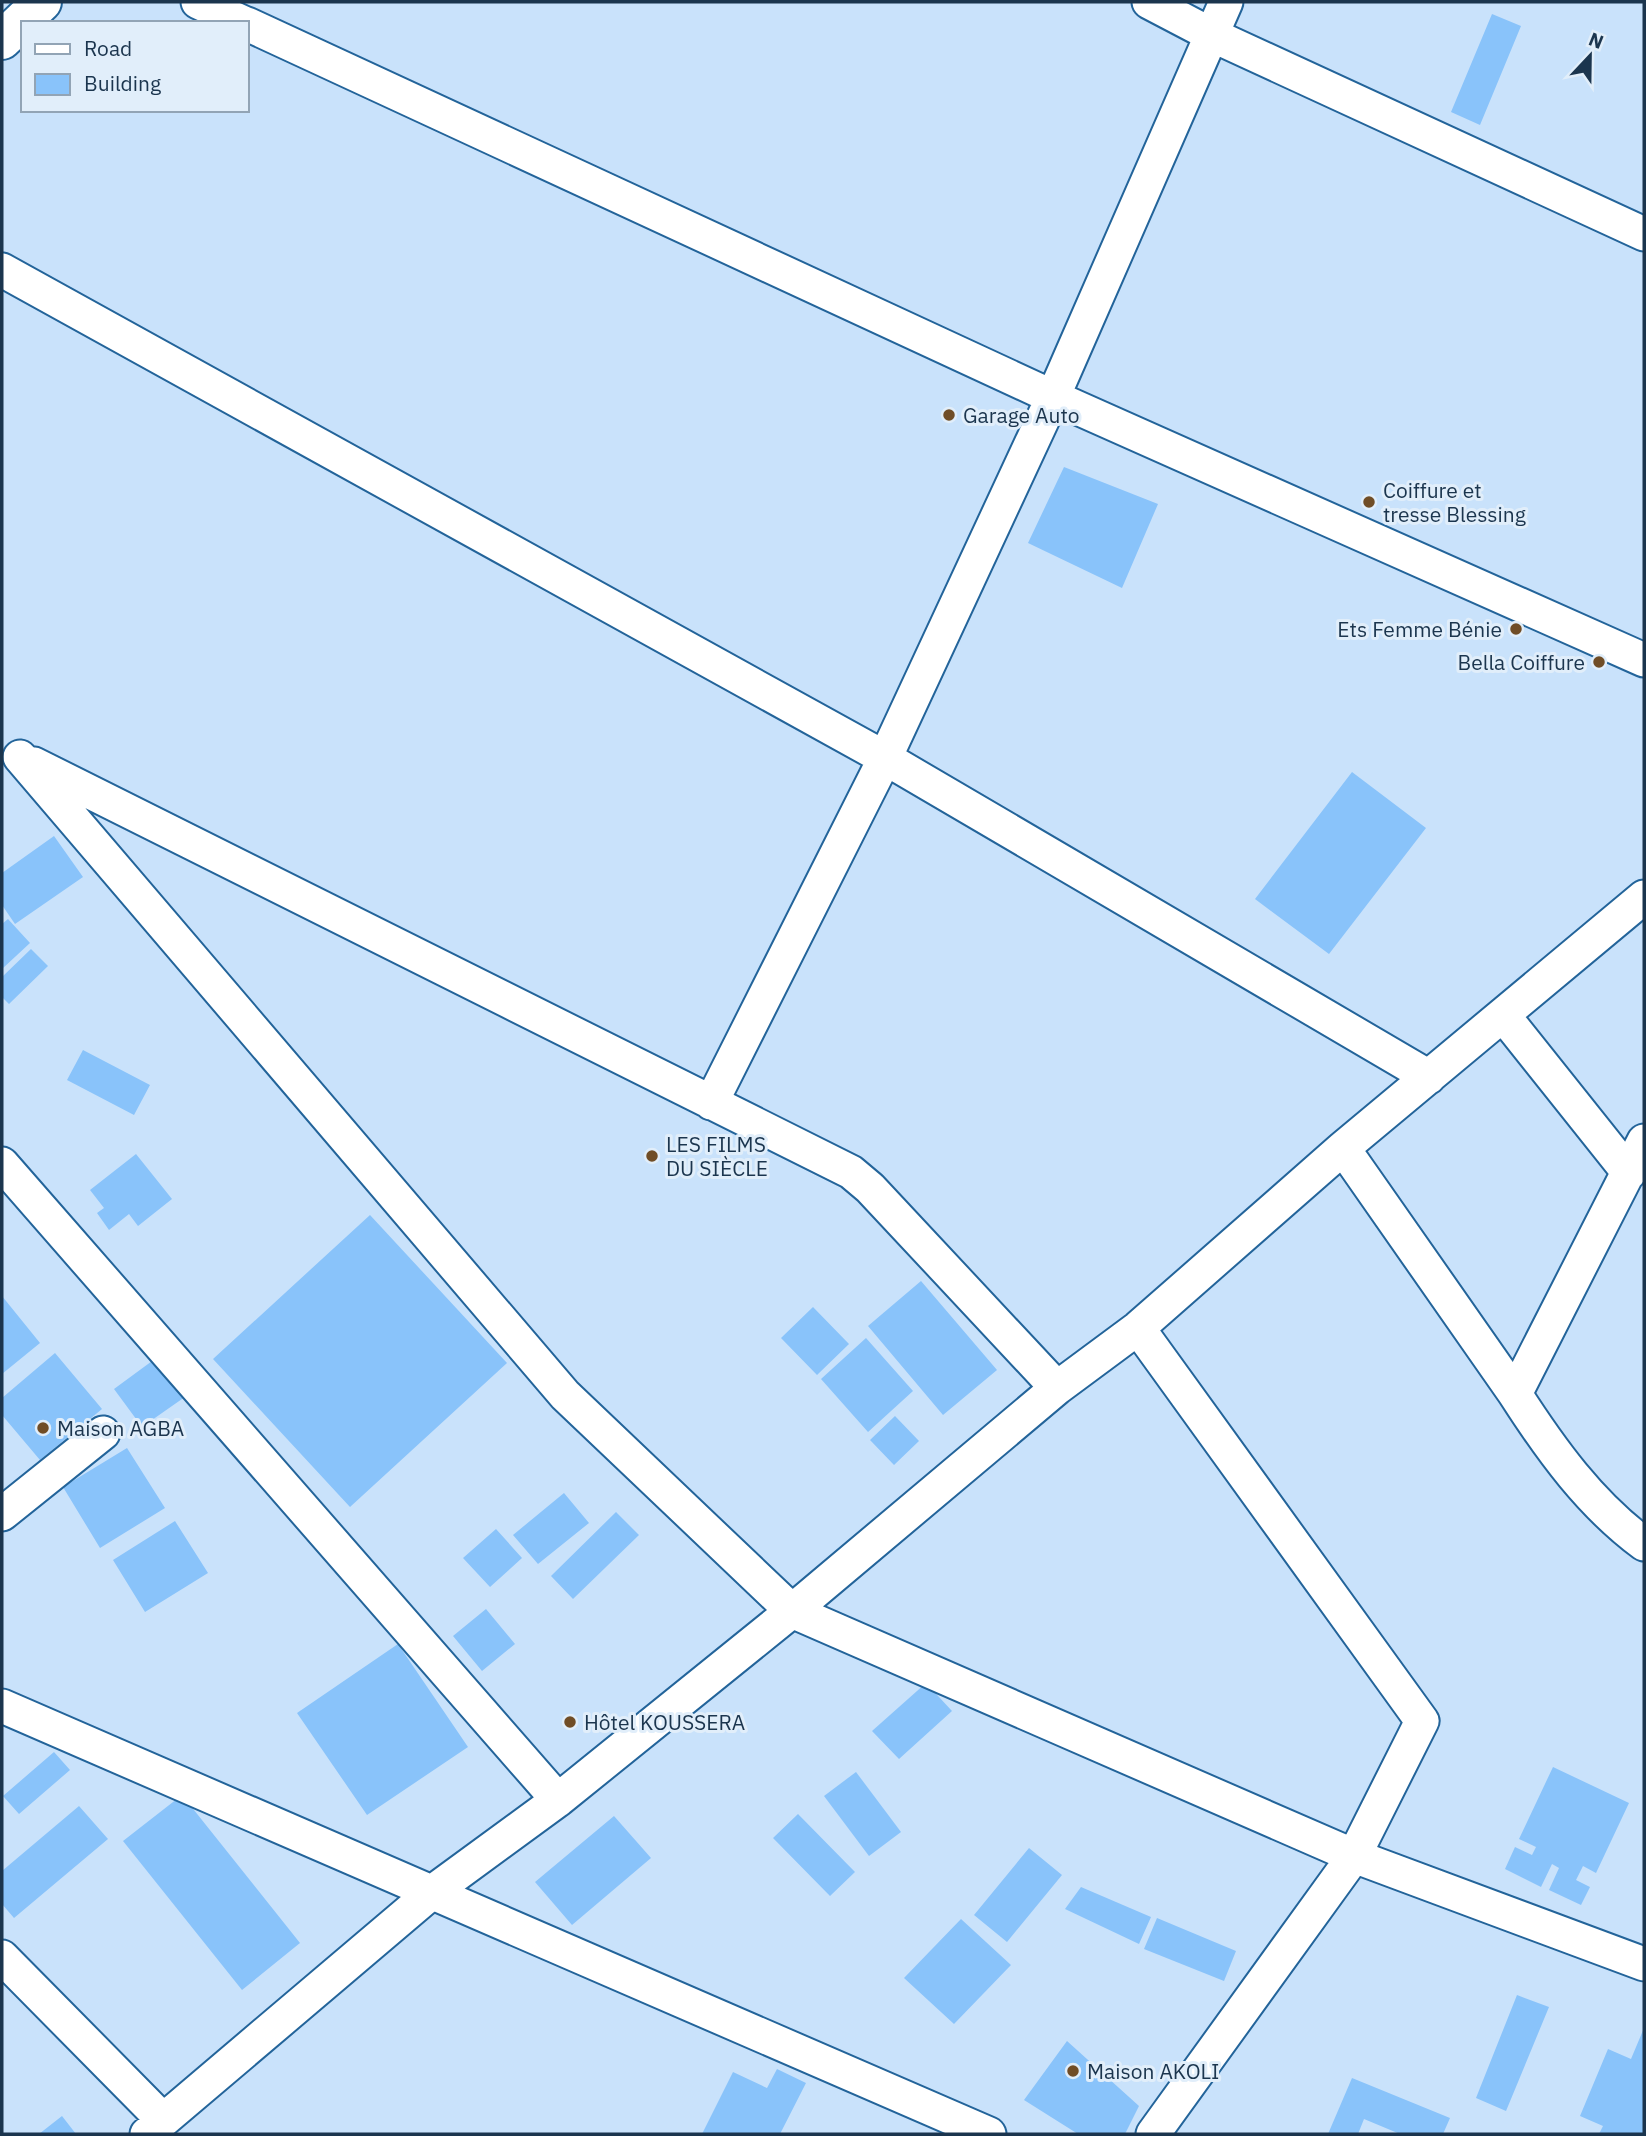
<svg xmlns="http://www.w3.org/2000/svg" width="1646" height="2136" font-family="'IBM Plex Sans',sans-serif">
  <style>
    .building { fill: #89c3fa }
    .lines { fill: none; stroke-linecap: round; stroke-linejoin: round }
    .minor-casing { stroke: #23649a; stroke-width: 37 }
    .secondary-casing { stroke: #23649a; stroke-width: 42 }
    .minor { stroke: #fff; stroke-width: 33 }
    .secondary { stroke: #fff; stroke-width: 38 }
    .poi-dot { fill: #704d26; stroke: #e1eefa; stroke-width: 2.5 }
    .labels { text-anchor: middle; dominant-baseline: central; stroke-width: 6; stroke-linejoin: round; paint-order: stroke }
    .poi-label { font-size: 21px; fill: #1b354e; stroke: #e1eefa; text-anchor: start }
  </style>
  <rect width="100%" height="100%" fill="#c9e2fb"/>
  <path class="building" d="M1492,14L1521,26L1480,125L1451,112Z
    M1064,467L1158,504L1122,588L1028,543Z
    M1352,772L1426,828L1329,954L1255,899Z
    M54,836L83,877L15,924L2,905V873Z
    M8,919L30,943L2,969V924Z
    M31,949L48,966L9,1004L2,997V977Z
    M83,1050L150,1085L134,1115L67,1080Z
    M136,1154L172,1199L138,1226L129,1214L109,1230L97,1213L104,1208L90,1190Z
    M370,1215L507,1363L350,1507L213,1359Z
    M921,1281L997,1370L943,1415L868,1326Z
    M2,1296L40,1343L2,1374Z
    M813,1307L849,1344L817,1375L781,1338Z
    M866,1338L913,1391L868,1432L821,1379Z
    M55,1353L102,1409L40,1460L2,1415V1398Z
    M163,1353L192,1392L142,1427L114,1389Z
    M895,1416L919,1441L894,1465L870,1440Z
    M127,1448L165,1508L100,1548L63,1487Z
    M564,1493L589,1523L538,1564L513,1535Z
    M616,1512L639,1535L573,1599L551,1576Z
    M175,1521L208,1573L145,1612L113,1560Z
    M496,1529L522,1558L490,1587L463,1558Z
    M486,1609L515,1644L482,1671L453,1636Z
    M398,1644L468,1747L367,1815L297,1713Z
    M926,1683L952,1711L899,1759L872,1731Z
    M54,1752L70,1770L19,1814L3,1796Z
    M1553,1767L1629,1803L1596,1873L1583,1866L1576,1880L1590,1887L1581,1905L1549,1890L1559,1868L1552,1864L1541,1887L1505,1869L1515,1847L1532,1855L1536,1847L1519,1839Z
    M856,1772L901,1832L869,1856L824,1796Z
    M182,1795L300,1943L242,1990L123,1841Z
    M79,1806L108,1839L14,1918L2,1904V1871Z
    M798,1814L855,1872L830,1896L773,1838Z
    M614,1816L651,1858L572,1925L535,1882Z
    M1029,1848L1062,1875L1007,1942L974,1915Z
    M1081,1887L1151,1917L1139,1944L1065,1909Z
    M1157,1918L1236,1951L1224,1981L1144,1949Z
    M961,1919L1011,1965L954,2024L904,1978Z
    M1517,1995L1549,2007L1506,2111L1476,2098Z
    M1644,2028V2134H1599L1603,2126L1580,2116L1608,2049L1631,2059Z
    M1067,2041L1139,2106L1125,2134H1078L1024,2100Z
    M777,2069L806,2083L780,2134H702L733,2072L767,2088Z
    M1352,2078L1450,2118L1443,2134H1400L1364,2119L1358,2134H1328Z
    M62,2116L76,2134H39Z"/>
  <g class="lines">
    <defs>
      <path id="minor" d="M198,2L244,23
        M1149,2L1212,35L1644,234
        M247,24L1053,397L1644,660
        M2,270L885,758L1429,1077
        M20,757L565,1395L792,1611L1354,1856L1644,1964
        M34,764L851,1172L870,1188L1057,1388
        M1503,1015L1629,1173
        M711,1103L885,758L1053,397L1226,2
        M1644,1141L1515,1394C1551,1450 1590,1504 1644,1544
        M1343,1148L1515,1394
        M2,1164L558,1800
        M1138,1328L1422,1721L1354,1856L1153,2134
        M2,1514L103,1433
        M2,1706L989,2134
        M2,1957L163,2120
        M147,2134L431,1893L558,1800L792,1611L1057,1388L1138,1328L1343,1148L1644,897"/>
      <path id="secondary" d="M2,40L42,2"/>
    </defs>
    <use href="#minor" class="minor-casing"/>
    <use href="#secondary" class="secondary-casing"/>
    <use href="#minor" class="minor"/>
    <use href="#secondary" class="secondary"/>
  </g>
  <g class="poi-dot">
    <circle cx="949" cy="415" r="7"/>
    <circle cx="1369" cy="502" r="7"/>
    <circle cx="1516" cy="629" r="7"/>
    <circle cx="1599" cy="662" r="7"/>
    <circle cx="652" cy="1156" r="7"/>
    <circle cx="43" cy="1428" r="7"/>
    <circle cx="570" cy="1722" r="7"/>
    <circle cx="1073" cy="2071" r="7"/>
  </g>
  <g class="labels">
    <g class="poi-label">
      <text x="963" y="415">Garage Auto</text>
      <text x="1383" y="490">Coiffure et<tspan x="1383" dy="24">tresse Blessing</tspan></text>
      <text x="1502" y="629" text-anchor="end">Ets Femme Bénie</text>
      <text x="1585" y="662" text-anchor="end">Bella Coiffure</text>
      <text x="666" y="1144">LES FILMS<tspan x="666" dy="24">DU SIÈCLE</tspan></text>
      <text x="57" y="1428">Maison AGBA</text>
      <text x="584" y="1722">Hôtel KOUSSERA</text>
      <text x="1087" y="2071">Maison AKOLI</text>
    </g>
  </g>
  <rect width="1646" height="2136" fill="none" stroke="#1b354e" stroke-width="7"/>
  <rect x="21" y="21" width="228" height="91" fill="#e1eefa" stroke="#92a4b5" stroke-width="2"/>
  <rect x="35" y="44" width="35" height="10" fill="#ffffff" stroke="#92a4b5" stroke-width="2"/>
  <text x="84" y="56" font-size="21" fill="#1b354e">Road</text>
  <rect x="35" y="74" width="35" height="21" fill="#89c3fa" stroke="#92a4b5" stroke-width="2"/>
  <text x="84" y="91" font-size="21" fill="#1b354e">Building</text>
  <g transform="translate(1590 56) rotate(22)" stroke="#e1eefa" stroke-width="5" paint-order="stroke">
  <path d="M0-5L12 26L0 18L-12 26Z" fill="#1b354e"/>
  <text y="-10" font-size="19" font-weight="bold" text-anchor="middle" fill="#1b354e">N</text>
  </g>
</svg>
